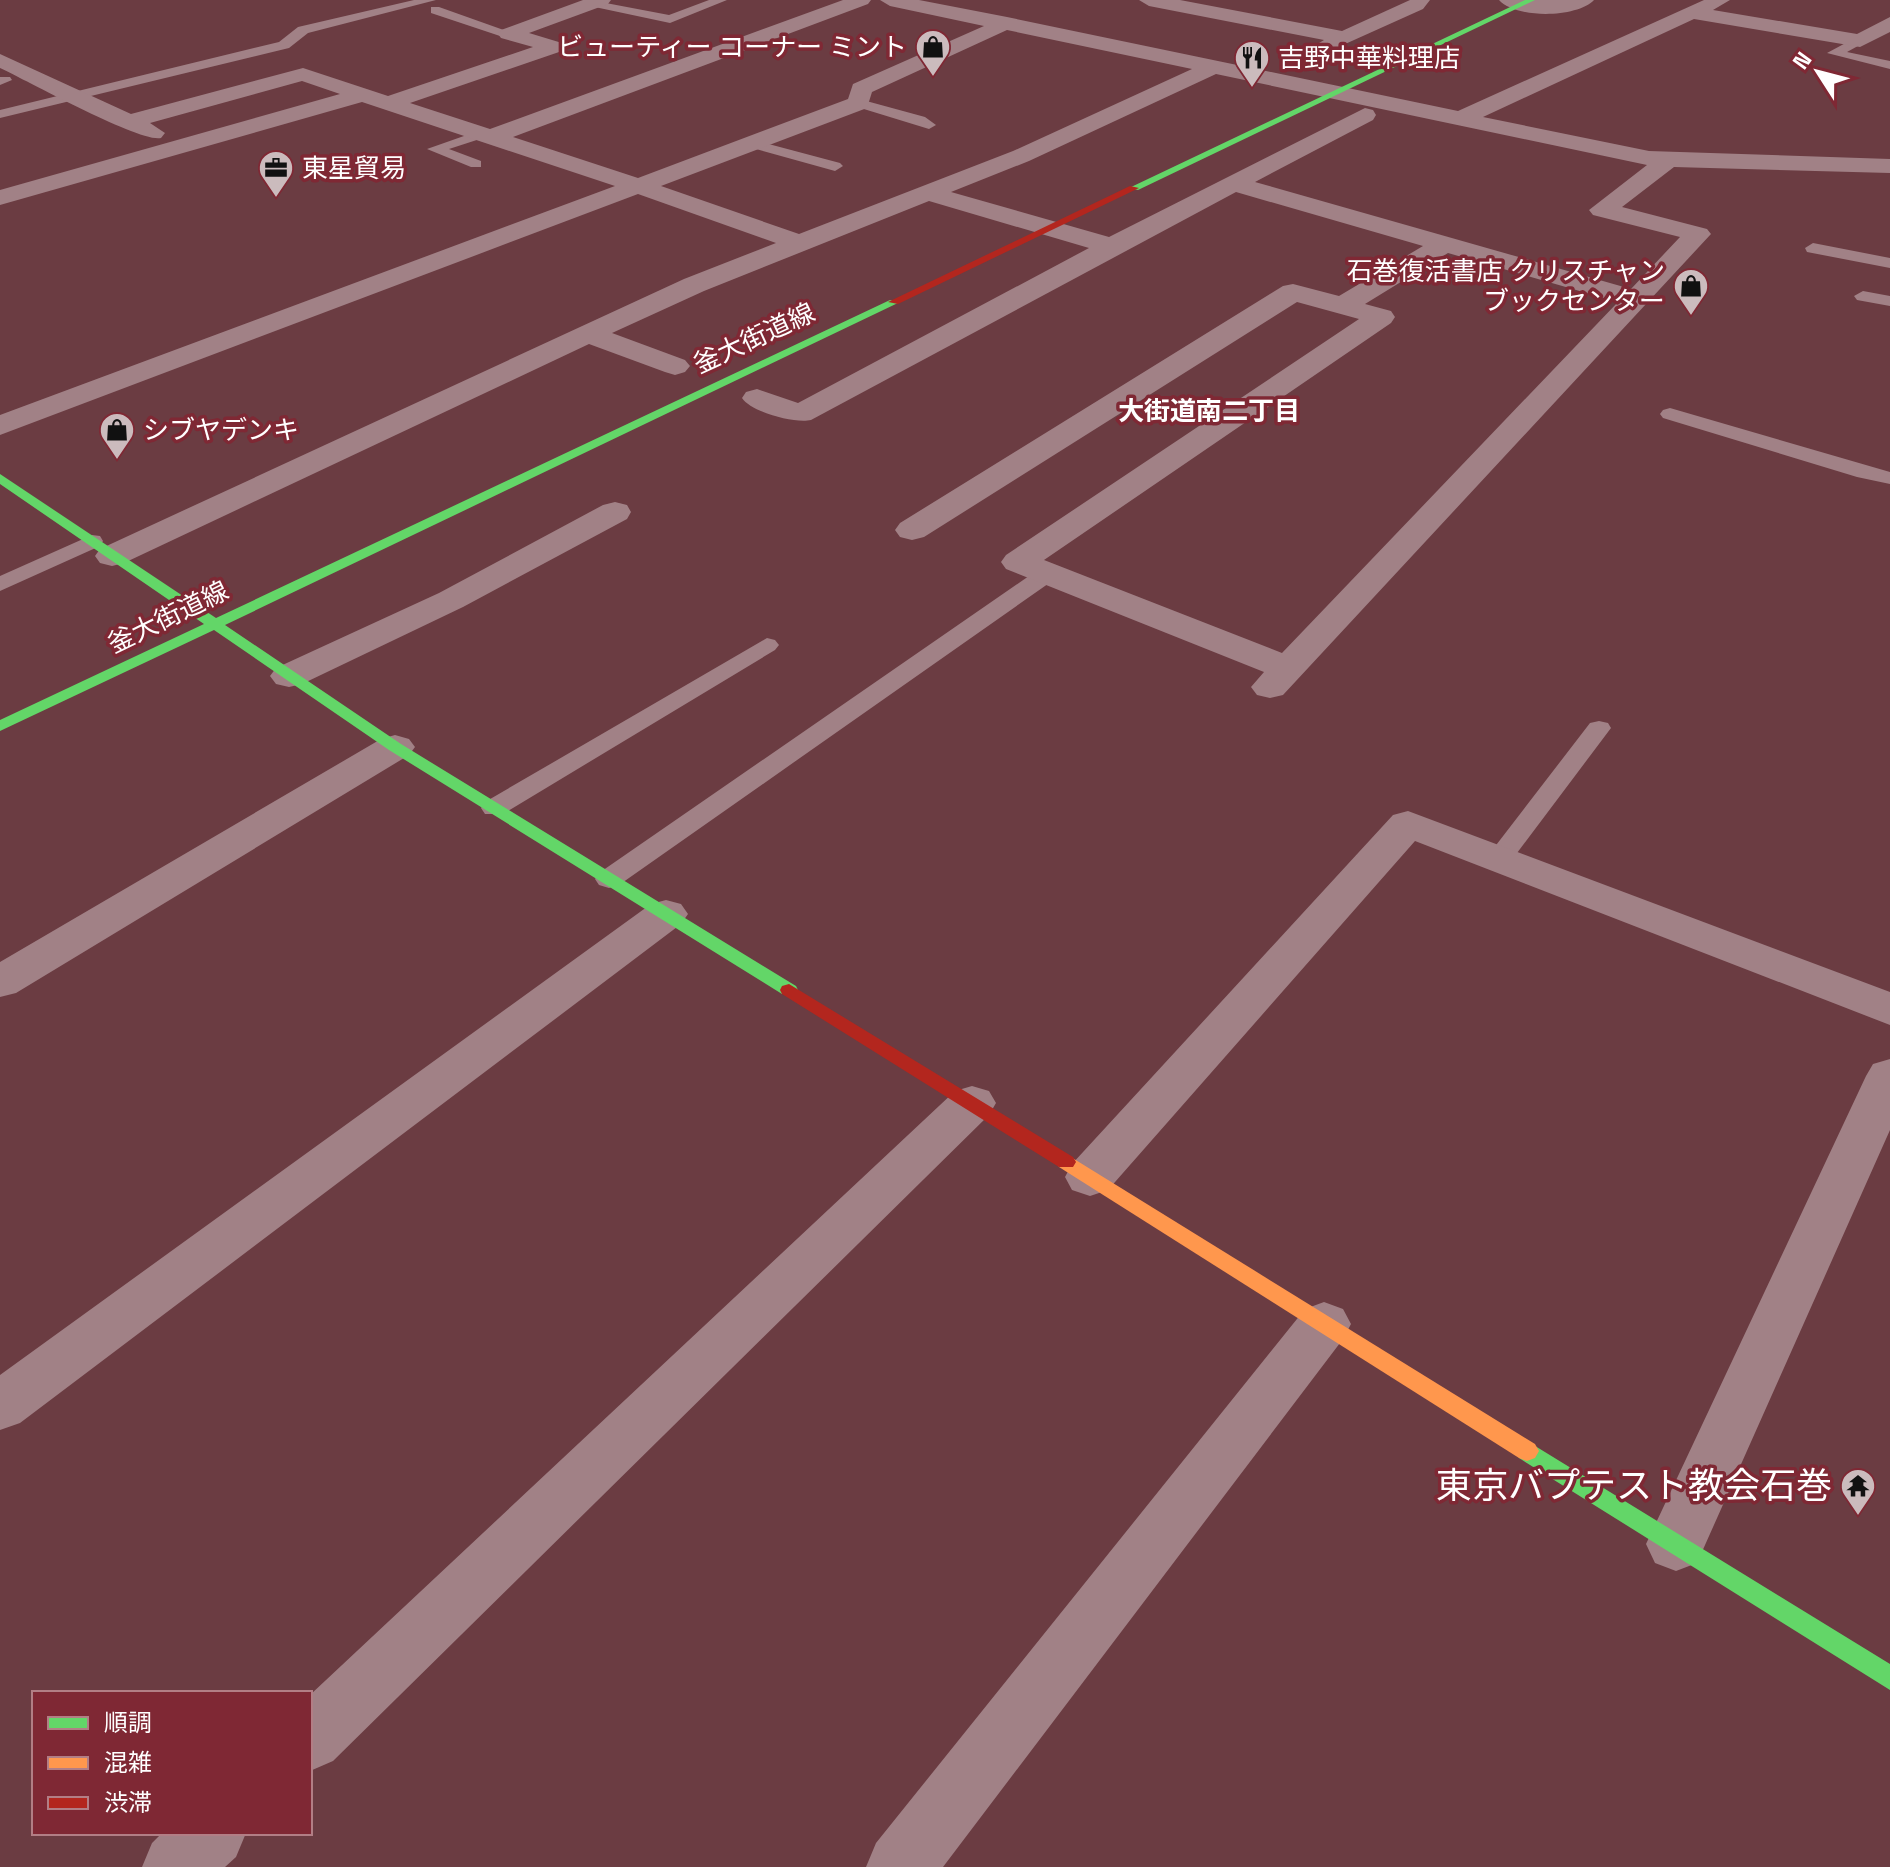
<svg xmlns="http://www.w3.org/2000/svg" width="1890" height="1867" font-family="'Space Grotesk','Noto Sans JP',sans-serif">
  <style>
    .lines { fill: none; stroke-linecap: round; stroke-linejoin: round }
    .lane { fill: #a18186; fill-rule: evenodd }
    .street { fill: #a18186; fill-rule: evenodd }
    .fast { fill: #63d668; fill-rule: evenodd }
    .slow { fill: #ff974d; fill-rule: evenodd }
    .jam { fill: #b3261e; fill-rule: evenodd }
    .labels { text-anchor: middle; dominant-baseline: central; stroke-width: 7; stroke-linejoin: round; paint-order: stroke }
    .far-poi-label { font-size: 26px; fill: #fff; stroke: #7f2834; text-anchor: start }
    .far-street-label { font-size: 26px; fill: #fff; stroke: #7f2834 }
    .far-neighbourhood-label { font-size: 26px; font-weight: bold; fill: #fff; stroke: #7f2834 }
    .near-poi-label { font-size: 36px; fill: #fff; stroke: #7f2834; text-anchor: end }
  </style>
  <rect width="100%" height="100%" fill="#6b3c42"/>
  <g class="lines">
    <path class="lane" d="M414,0H436L308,33L289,48L0,118V110L279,42L298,27Z
      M590,0L669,15L709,0H727L670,23L590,6Z
      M431,7H439L515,34L503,37L431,13Z
      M1855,38L1867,41L1847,52L1890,61V69L1827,53Z
      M0,77H10L12,80L0,85Z
      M859,99L925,117L936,125L929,129L854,106L852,103Z
      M481,130L486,131V137L449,149L481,161V167H471L427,149Z
      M754,140L840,163L843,166L835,171L749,147V141Z
      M1813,243L1890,258V268L1807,252L1805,248Z
      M1863,291L1890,296V306L1857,300L1854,296Z
      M1670,408L1890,472V484L1857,477L1663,418L1660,414L1663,410Z
      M92,535L100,536L103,541L100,546L0,591V576Z
      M1047,567L1055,569L1058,574L1055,579L619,885L609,888L599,885L595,879L599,873L1039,569Z
      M767,638L775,640L779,645L775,650L503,814H485L481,808L485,802Z
      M1599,721L1608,723L1611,728L1508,865L1499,867L1490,865L1486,859L1490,853L1590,723Z"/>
    <path class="street" d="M583,0H611L608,4L529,33L562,43L565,47L562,51L410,103L490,129L843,0H871L868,4L513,137L638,178L848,99L853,84L984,26L890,6L880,0H919L1007,17L1458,111L1704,0H1730L1713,10L1857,34L1890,17V32L1860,47L1694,19L1483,117L1649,151L1890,159V173L1674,167L1622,207L1707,229L1711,234L1283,695L1270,698L1257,695L1251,687L1264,672L1006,569L1001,562L1006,555L1359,319L1297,302L924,537L912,540L900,537L895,530L900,523L1283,286L1293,284L1339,296L1423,246L1236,192L811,420C795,424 751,412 742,398L746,392L757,389L798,403L1089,248L929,201L704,291L612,333L685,360L690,366L685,372L675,375L665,372L589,344L124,563L112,566L100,563L95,556L100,549L684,279L776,243L638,194L0,435V415L615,186L362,102L0,205V190L340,94L302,81L150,123L165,133L161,138C140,143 28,81 0,68V54L131,114L303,68L388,96L533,47L501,38L498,34L501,30ZM1007,30L1192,69L1013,151L799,234L661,186L867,108L872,92ZM1216,74L1647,165L1589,210L1593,215L1680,237L1631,289L1255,182L1373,120L1376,115L1373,110L1365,108L1109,237L951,192L1029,161ZM1448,253L1618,302L1282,653L1044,560L1391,323L1395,317L1391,311L1365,304Z
      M1139,0H1180L1342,31L1410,0H1430L1423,9L1314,58L1304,52L1324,40L1149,6Z
      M1499,0H1594C1577,18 1516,19 1499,0Z
      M615,502L627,505L631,512L627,519L463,607L302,684L289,687L276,684L270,676L276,668L439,593L603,505Z
      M395,735L409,739L415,747L409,755L16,993L0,997V962L381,739Z
      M1408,811L1890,992V1025L1415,841L1108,1190L1090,1196L1072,1190L1065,1177L1072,1164L1393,815Z
      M666,900L681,904L688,914L681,924L20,1423L0,1430V1375L651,904Z
      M1890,1059V1130L1697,1563L1676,1571L1655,1563L1646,1544L1655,1525L1866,1076L1873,1064Z
      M972,1086L989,1091L996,1103L989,1115L333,1761L310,1771V1695L955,1091Z
      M1324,1302L1343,1309L1351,1324L1343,1339L943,1867H866L876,1843L1305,1309Z
      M162,1833H246L236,1857L225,1867H142L152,1843Z"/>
    <path class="fast" d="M1525,0H1535L1138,190L1129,188Z
      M890,300L900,302L225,625L401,744L796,986L798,990L796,994H782L389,750L214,630L0,731V720L204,624L0,484V474L216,618Z
      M1527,1441L1890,1664V1690L1519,1458L1515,1451L1519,1444Z"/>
    <path class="slow" d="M1066,1154L1535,1444L1539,1451L1535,1458L1527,1461L1519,1458L1059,1167L1056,1162L1059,1157Z"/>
    <path class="jam" d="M1130,186L1139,188L898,304L888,302Z
      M789,984L1073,1157L1076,1162L1073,1167H1059L782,994L780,990L782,986Z"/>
  </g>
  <defs>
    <symbol id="shop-pin" viewBox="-11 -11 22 30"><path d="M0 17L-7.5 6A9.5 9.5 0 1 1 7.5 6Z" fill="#cbbbbd" stroke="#7f2834"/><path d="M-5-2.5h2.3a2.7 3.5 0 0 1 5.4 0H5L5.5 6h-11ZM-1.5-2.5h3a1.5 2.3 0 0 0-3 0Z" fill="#111"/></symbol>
    <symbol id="restaurant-pin" viewBox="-11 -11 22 30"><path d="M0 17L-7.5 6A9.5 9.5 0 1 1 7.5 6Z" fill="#cbbbbd" stroke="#7f2834"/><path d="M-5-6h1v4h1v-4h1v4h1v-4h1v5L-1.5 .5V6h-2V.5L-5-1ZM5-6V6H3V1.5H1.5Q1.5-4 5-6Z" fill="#111"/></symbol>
    <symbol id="office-pin" viewBox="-11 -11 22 30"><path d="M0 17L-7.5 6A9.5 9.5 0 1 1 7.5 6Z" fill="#cbbbbd" stroke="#7f2834"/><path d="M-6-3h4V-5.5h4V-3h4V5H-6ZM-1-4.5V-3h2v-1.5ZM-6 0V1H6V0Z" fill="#111"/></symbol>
    <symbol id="temple-pin" viewBox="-11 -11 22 30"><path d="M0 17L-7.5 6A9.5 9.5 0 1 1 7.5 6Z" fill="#cbbbbd" stroke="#7f2834"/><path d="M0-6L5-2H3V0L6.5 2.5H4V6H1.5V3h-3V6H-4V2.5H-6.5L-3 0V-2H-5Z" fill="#111"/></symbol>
  </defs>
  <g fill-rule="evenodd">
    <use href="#shop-pin" x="913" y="27" width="40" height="54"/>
    <use href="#restaurant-pin" x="1232" y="38" width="40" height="54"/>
    <use href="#office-pin" x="256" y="148" width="40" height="54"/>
    <use href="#shop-pin" x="1671" y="266" width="40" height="54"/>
    <use href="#shop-pin" x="97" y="410" width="40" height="54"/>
    <use href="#temple-pin" x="1838" y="1466" width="40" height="54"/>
  </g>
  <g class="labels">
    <g class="far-poi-label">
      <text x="907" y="47" text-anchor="end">ビューティー コーナー ミント</text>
      <text x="1278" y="58">吉野中華料理店</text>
      <text x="302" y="168">東星貿易</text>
      <text x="1665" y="271" text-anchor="end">石巻復活書店 クリスチャン<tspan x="1665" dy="30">ブックセンター</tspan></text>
      <text x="143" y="430">シブヤデンキ</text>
    </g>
    <g class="far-street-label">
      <text transform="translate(754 338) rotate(-25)">釜大街道線</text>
      <text transform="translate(168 617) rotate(-26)">釜大街道線</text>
    </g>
    <g class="far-neighbourhood-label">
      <text x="1209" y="411">大街道南二丁目</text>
    </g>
    <g class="near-poi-label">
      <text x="1832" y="1486">東京バプテスト教会石巻</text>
    </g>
  </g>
  <rect x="32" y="1691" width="280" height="144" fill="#7f2834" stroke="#b27e85" stroke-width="2"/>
  <rect x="48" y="1717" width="40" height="12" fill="#63d668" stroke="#b27e85" stroke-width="2"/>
  <text x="104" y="1731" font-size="24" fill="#ffffff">順調</text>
  <rect x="48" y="1757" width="40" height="12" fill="#ff974d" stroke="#b27e85" stroke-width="2"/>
  <text x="104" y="1771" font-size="24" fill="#ffffff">混雑</text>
  <rect x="48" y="1797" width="40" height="12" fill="#b3261e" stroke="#b27e85" stroke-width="2"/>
  <text x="104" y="1811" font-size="24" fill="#ffffff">渋滞</text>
  <g transform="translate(1818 72) rotate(306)" stroke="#7f2834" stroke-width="6" paint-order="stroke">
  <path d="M0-6L14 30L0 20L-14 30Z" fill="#ffffff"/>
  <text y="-12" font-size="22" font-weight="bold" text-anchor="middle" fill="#ffffff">N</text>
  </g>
</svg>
